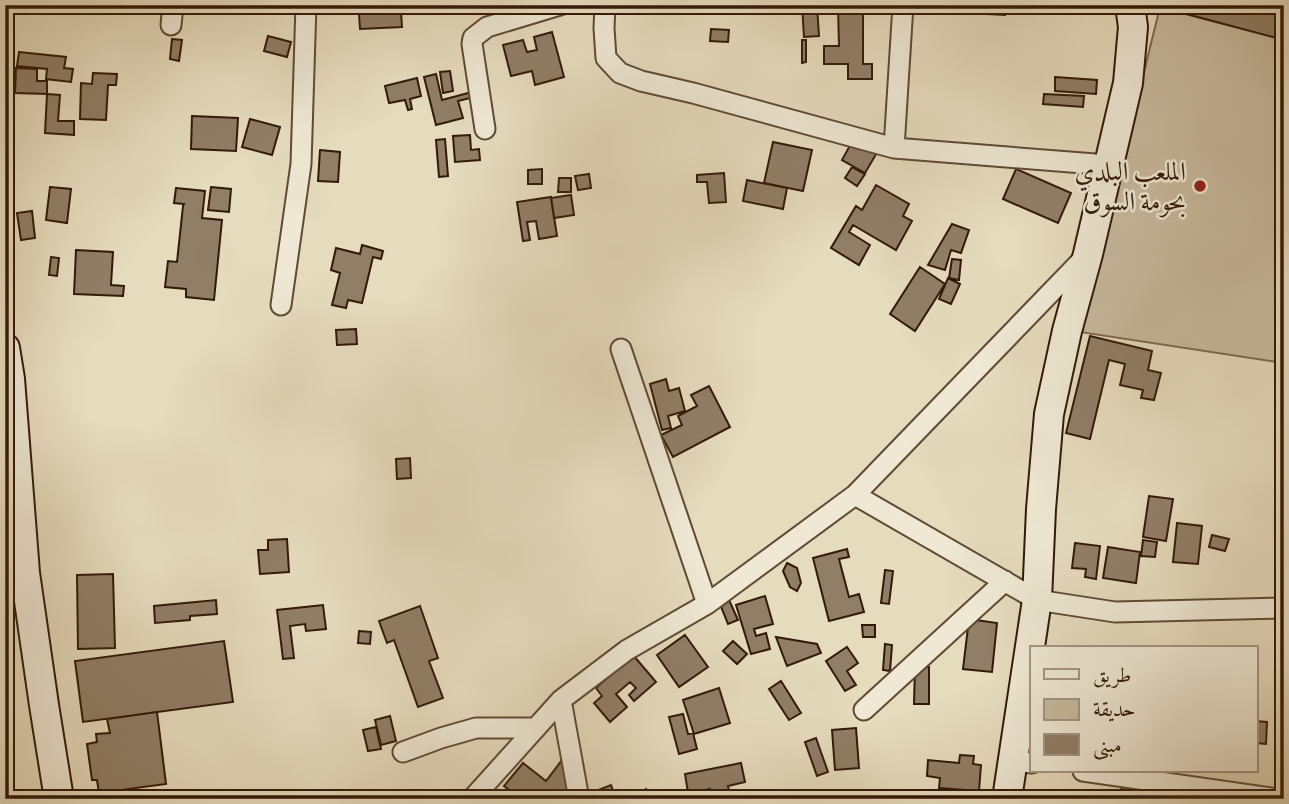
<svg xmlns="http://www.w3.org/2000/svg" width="1289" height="804" font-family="Alegreya,Amiri,serif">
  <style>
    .green { fill: #c7ba9e; stroke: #7d6a52; stroke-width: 2 }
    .building { fill: #907e66; stroke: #331a07; stroke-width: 2 }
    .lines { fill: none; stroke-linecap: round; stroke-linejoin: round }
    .street-casing { stroke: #604a34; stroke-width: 23 }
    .secondary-casing { stroke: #331a07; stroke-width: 32 }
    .street { stroke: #eee8d4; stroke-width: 19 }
    .secondary { stroke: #eee8d4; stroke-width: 28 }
    .poi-dot { fill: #8f2418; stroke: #eee8d4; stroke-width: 2.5 }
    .labels { text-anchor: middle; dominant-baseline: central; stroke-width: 5; stroke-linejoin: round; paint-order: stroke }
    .poi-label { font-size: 26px; fill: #331a07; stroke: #eee8d4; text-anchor: end }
  </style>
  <rect width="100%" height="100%" fill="#e5dbbd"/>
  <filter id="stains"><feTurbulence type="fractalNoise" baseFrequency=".00286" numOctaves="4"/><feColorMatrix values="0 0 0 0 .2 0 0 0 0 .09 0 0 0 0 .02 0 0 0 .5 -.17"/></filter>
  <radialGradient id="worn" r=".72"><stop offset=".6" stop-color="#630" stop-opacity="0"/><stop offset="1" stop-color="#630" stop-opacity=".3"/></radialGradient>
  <path class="green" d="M1160,7L1284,40V363L1080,332Z"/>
  <path class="building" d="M802,5H817L819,36L804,37Z
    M987,5H1005V15L987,14Z
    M1161,5H1284V40L1160,7Z
    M838,7H863V64H872V79H848V64H824V46H839Z
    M401,12L402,27L360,29L359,14Z
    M711,29L729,30L728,42L710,41Z
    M552,32L564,77L535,85L532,71L511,76L503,45L523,40L527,52L537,50L534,37Z
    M268,36L291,42L287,57L264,51Z
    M172,39L182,40L179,61L170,59Z
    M802,40H806V62L802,63Z
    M19,52L66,57L64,68L73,69L71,82L46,79L47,69L17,66Z
    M16,68L37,69V81H47V94L15,93Z
    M450,71L453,91L443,93L440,72Z
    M93,73L117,74L116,85H108L106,120L80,119L81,83L92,84Z
    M436,74L442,100L472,92L474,97L458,101L463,118L436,125L424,77Z
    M1055,77L1097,80L1096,94L1055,91Z
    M417,78L421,96L410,99L412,109L408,110L405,100L389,103L385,86Z
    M47,94L60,95L58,121H74V135L45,133Z
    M1044,94L1084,96L1083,107L1043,104Z
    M192,116L238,118L236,151L191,149Z
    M250,119L280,127L272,155L242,147Z
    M470,135L471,150L479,149L480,160L455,162L453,136Z
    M854,138L878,151L865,173L842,160Z
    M445,139L448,176L439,177L436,140Z
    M773,142L812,150L803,191L764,183Z
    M320,150L340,152L338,182L318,181Z
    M852,167L865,174L857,186L845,178Z
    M542,169V184H528V170Z
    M1016,169L1071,193L1058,223L1003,199Z
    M724,173L726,202L709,203L707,182H697V175Z
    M589,174L591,188L578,190L575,176Z
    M559,178H571V192H558Z
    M747,180L787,188L783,209L743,201Z
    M876,185L909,204L903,216L912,221L896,250L853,225L849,232L870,245L859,265L831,248L856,206L862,210Z
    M50,187L71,189L67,223L46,220Z
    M211,187L231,189L229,212L208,210Z
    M176,188L205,191L202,218L222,220L214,300L186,297V289L165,287L168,261L177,262L183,206L184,204L174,203Z
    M571,195L574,215L554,218L551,198Z
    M551,197L557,236L539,239L536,221L527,222L530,240L523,241L517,202Z
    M32,211L35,238L21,240L17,213Z
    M952,224L969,230L961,253L951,250L945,270L928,265Z
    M362,245L383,251L381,259L373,257L362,303L348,300L346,308L332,305L340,273L331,270L336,248L360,254Z
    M76,250L113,252L111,285L124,286L123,296L74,294Z
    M51,257L59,258L57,276L49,275Z
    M952,259L961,260L959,280L949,278Z
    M920,267L945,284L915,331L890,314Z
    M948,278L960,284L951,304L939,299Z
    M356,329L357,344L337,345L336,330Z
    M1090,336L1152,351L1148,370L1161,373L1154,400L1141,398L1143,390L1120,385L1125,364L1109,360L1090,439L1066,433Z
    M666,379L669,391L679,388L685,411L668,416L671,428L662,430L650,384Z
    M709,386L730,427L673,457L661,435L682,425L678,416L697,406L691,395Z
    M410,458L411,478L397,479L396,459Z
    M1149,496L1173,499L1166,541L1143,537Z
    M1177,523L1202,526L1198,564L1173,562Z
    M1212,535L1229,539L1225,551L1209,547Z
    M287,539L289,572L260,574L258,550H268V540Z
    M1143,540L1157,542L1155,557L1141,556Z
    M1075,543L1100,546L1096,579L1085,577L1086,569L1072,568Z
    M1108,547L1140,552L1136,583L1103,578Z
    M847,549L849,557L839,559L849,597L859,594L864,612L829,621L813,558Z
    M787,563L797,568L801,583L797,591L790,587L783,571Z
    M885,570L893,571L889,604L881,603Z
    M113,574L115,648L78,649L77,575Z
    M765,596L773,624L754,629L756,636L766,633L770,649L751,654L736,605Z
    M216,600L217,614L190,616V620L155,623L154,606Z
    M729,600L738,620L728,624L720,604Z
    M323,605L326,629L306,631L305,624L290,626L294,658L283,659L277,610Z
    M420,606L438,658L429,661L443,698L418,707L394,640L387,643L379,621Z
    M969,619L997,623L992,672L963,669Z
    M862,625H875V637H863Z
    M359,631L371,632L370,644L358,643Z
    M685,635L708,667L679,687L657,655Z
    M776,637L817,644L821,653L787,666Z
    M224,641L233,702L83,722L75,661Z
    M733,641L747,654L737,664L723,651Z
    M885,644L892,645L890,671L883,670Z
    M847,647L858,663L847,671L856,685L845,691L826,661Z
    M633,655L656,682L634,701L629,695L636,688L630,682L616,694L627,707L610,722L594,703L602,696L596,688Z
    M915,666L929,667V704H914Z
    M781,681L801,713L789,720L769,689Z
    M1275,684H1284V707H1276Z
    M719,688L730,723L694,734L683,700Z
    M157,712L166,784L99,793L97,780H92L87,744L97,742L96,734L110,733L107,719Z
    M683,714L688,734L693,733L697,749L679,754L669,717Z
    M390,716L396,741L381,745L375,720Z
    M1275,719H1284V743H1275Z
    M1256,721L1267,722L1266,744L1256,743Z
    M376,727L381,749L368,751L363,730Z
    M856,728L859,768L835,770L832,730Z
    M816,738L828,772L817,776L805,742Z
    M960,755L974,756L973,764L981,765L979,791L939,788L940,778L927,776L928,760L959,763Z
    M562,760L574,799H569L558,790L552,799H547L538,791L532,799H521L504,786L523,763L546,781Z
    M741,763L745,782L728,786L730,796L712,799L710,789L700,791L702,799H689L685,774Z
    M611,785L616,799H601L598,790Z
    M1122,786H1129L1128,797H1120Z
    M646,789L651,799H636L634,795Z"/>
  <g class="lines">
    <defs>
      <path id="street" d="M605,5L604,28L606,58L620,73L641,81L693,93L894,148L1108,165
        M171,25L173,5
        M485,129L472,44L473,38L487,27L560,5
        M894,148L903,5
        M281,305L301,164L306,5
        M621,349L707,604
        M855,495L1037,600L1115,612L1284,608
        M561,700L579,799
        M864,710L1005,581
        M403,752L441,738L476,728H536
        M1013,761L1032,763
        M1083,771L1278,799
        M472,799L561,700L627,650L707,604L855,495L1085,257"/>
      <path id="secondary" d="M5,348L10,379L25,573L44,705L59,799
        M1007,799L1037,600L1041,509L1049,414L1067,331L1088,254L1128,83L1133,27L1130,5"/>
    </defs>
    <use href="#street" class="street-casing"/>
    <use href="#secondary" class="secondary-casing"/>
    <use href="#street" class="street"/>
    <use href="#secondary" class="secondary"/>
  </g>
  <circle class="poi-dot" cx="1200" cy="186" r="7"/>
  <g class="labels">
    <g class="poi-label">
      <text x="1186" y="171">الملعب البلدي<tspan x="1186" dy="30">بحومة السوق</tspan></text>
    </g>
  </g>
  <rect width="1289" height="804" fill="none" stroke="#e5dbbd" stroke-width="28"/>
  <rect x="7" y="7" width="1275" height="790" fill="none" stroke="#331a07" stroke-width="3.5"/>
  <rect x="14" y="14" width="1261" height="776" fill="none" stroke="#331a07" stroke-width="2"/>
  <rect x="1030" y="646" width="228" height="126" fill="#eee8d4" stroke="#a39682" stroke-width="2"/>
  <rect x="1044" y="669" width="35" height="10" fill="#eee8d4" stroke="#a39682" stroke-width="2"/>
  <text x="1093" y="682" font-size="21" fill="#331a07">طريق</text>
  <rect x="1044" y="699" width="35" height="21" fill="#c7ba9e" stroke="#a39682" stroke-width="2"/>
  <text x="1093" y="716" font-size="21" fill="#331a07">حديقة</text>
  <rect x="1044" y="734" width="35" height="21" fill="#907e66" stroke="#a39682" stroke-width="2"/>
  <text x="1093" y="752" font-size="21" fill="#331a07">مبنى</text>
  <rect width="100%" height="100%" filter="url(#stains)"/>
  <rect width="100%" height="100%" fill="url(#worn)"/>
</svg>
